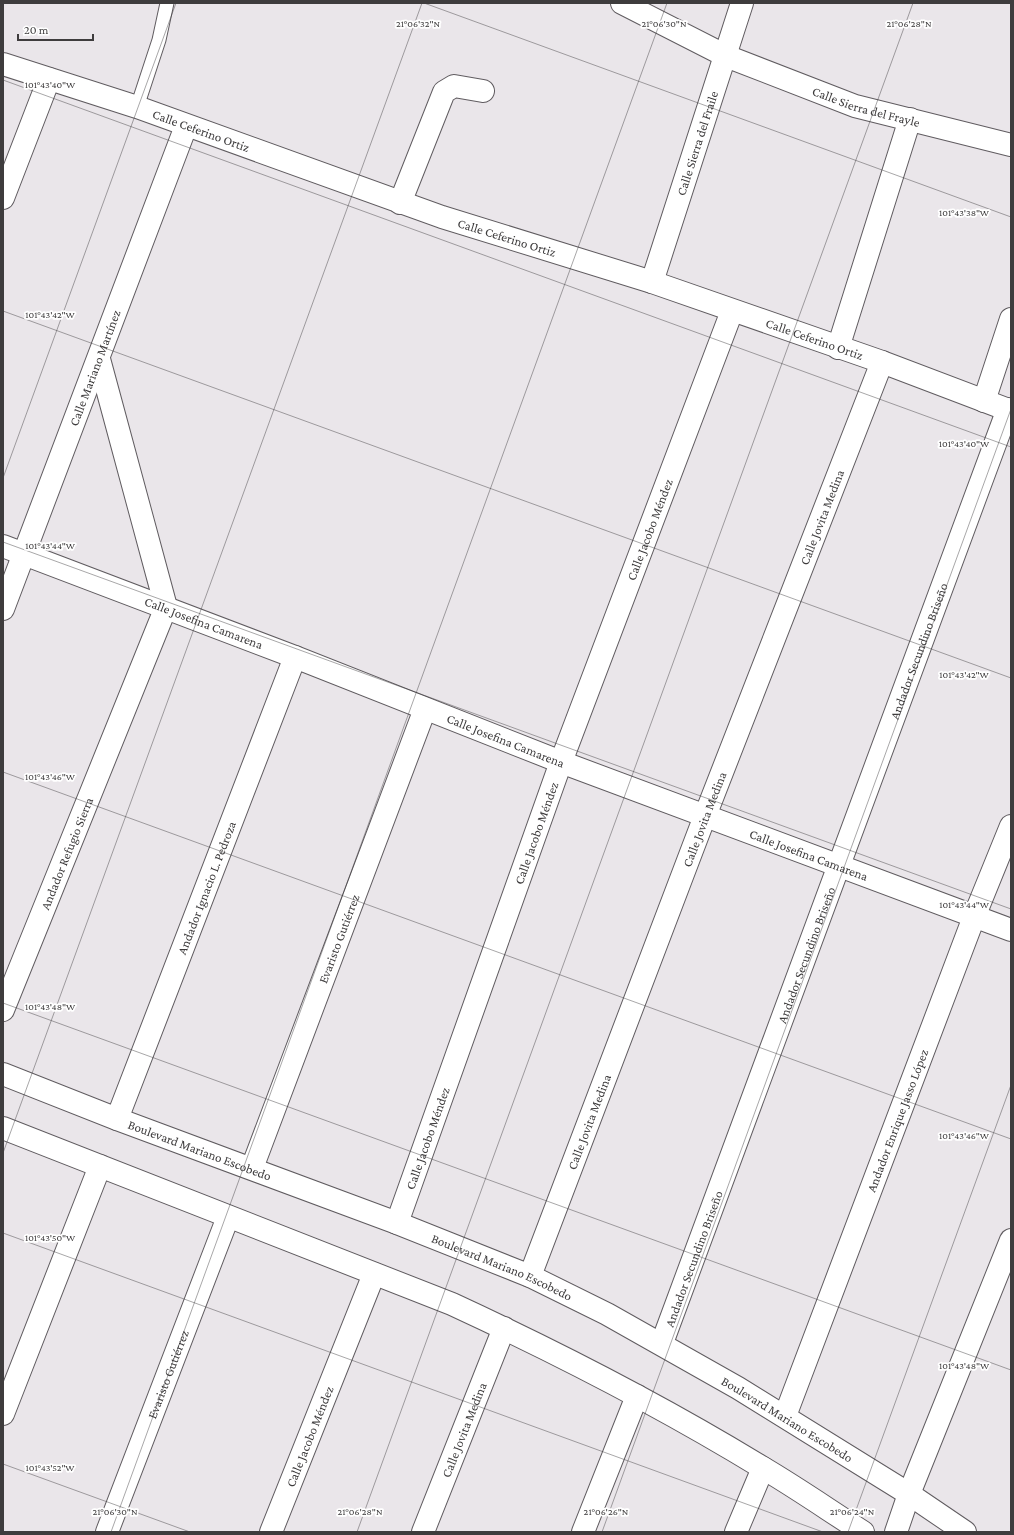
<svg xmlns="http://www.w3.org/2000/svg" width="1014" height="1535" font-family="'Crimson Pro',serif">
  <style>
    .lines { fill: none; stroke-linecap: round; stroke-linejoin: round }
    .lane-casing { stroke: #605c60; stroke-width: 15 }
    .street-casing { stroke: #605c60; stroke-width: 24 }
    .secondary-casing { stroke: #605c60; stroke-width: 24 }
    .lane { stroke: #fff; stroke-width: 13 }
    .street { stroke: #fff; stroke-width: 22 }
    .secondary { stroke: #fff; stroke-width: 22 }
    .ticks { fill: none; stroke: #3e3c3d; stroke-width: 1; stroke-opacity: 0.45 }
    .labels { text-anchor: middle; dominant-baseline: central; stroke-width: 3.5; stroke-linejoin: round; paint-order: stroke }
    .street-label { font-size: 13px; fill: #3e3c3d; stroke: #fff }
    .ticks-label { font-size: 10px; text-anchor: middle; fill: #3e3c3d; stroke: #fff; stroke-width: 3.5; stroke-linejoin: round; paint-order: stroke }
  </style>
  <rect width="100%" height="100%" fill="#eae6ea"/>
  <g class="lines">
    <defs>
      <path id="lane" d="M137,107L159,40L167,3"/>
      <g id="street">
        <path id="s1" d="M622,3L726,56L855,106L1011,145"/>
        <path id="s2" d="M3,64L137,107L442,217L652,282L882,362L1011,411"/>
        <path d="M3,198L49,79"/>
        <path d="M400,203L444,92L454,86L483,91"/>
        <path id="s3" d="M652,282L742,3"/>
        <path d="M838,348L910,119"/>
        <path d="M984,401L1011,319"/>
        <path id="s4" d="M3,546L295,657L561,762L1011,930"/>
        <path id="s5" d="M3,609L186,126"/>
        <path id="s6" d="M3,1010L166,607L99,359"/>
        <path id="s7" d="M117,1119L295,657"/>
        <path id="s8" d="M252,1168L425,709"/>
        <path id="s9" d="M397,1223L561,762L732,311"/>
        <path id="s10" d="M530,1276L705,816L882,362"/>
        <path id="s11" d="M662,1343L1008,409"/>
        <path d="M3,1414L100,1166"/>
        <path id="s12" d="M785,1416L974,917L1011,826"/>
        <path id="s13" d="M107,1532L228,1217"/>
        <path id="s14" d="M271,1532L374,1274"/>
        <path id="s15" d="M423,1532L504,1328"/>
        <path d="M583,1532L637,1396"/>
        <path d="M736,1532L763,1468"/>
        <path d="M896,1532L909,1494L1011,1240"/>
      </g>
      <g id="secondary">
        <path id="s16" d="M3,1074L117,1119L397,1223L530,1276L607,1314L738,1388L909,1494L965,1532"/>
        <path d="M3,1128L452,1304C558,1353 663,1407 763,1468C797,1488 830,1511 863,1532"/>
      </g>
    </defs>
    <use href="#lane" class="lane-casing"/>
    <use href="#street" class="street-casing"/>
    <use href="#secondary" class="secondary-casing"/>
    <use href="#lane" class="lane"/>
    <use href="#street" class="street"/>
    <use href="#secondary" class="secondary"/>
  </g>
  <path class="ticks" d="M424,3L1011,217M3,80L1011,447M3,311L1011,678M3,478L176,3M3,542L1011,909M3,772L1011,1139M3,1003L1011,1370M3,1153L422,3M3,1233L823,1532M3,1464L190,1532M111,1532L667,3M357,1532L913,3M602,1532L1011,409M848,1532L1011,1085"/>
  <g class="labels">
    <g class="street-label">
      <text stroke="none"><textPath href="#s1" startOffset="266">Calle Sierra del Frayle</textPath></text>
      <text stroke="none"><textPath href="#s2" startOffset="209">Calle Ceferino Ortiz</textPath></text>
      <text stroke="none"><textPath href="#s3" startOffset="146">Calle Sierra del Fraile</textPath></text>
      <text stroke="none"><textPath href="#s2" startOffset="533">Calle Ceferino Ortiz</textPath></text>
      <text stroke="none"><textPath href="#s2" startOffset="857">Calle Ceferino Ortiz</textPath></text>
      <text stroke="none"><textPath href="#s5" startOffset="258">Calle Mariano Martínez</textPath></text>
      <text stroke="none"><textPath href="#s10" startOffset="813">Calle Jovita Medina</textPath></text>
      <text stroke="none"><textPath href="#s9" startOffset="738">Calle Jacobo Méndez</textPath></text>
      <text stroke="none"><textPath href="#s4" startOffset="215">Calle Josefina Camarena</textPath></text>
      <text stroke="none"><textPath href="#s11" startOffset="738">Andador Secundino Briseño</textPath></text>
      <text stroke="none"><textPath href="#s4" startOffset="539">Calle Josefina Camarena</textPath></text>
      <text stroke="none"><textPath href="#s10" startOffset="489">Calle Jovita Medina</textPath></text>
      <text stroke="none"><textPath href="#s9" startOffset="414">Calle Jacobo Méndez</textPath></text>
      <text stroke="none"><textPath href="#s6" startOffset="169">Andador Refugio Sierra</textPath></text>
      <text stroke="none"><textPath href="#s4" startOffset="863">Calle Josefina Camarena</textPath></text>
      <text stroke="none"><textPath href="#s7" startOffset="248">Andador Ignacio L. Pedroza</textPath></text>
      <text stroke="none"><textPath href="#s8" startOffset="245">Evaristo Gutiérrez</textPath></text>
      <text stroke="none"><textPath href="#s11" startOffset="414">Andador Secundino Briseño</textPath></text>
      <text stroke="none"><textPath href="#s12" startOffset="316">Andador Enrique Jasso López</textPath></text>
      <text stroke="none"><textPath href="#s10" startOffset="165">Calle Jovita Medina</textPath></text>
      <text stroke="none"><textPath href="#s9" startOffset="90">Calle Jacobo Méndez</textPath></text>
      <text stroke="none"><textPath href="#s16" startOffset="211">Boulevard Mariano Escobedo</textPath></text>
      <text stroke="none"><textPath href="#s11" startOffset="90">Andador Secundino Briseño</textPath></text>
      <text stroke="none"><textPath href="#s16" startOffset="535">Boulevard Mariano Escobedo</textPath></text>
      <text stroke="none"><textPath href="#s13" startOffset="169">Evaristo Gutiérrez</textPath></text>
      <text stroke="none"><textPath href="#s16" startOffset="859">Boulevard Mariano Escobedo</textPath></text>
      <text stroke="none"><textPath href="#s15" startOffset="110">Calle Jovita Medina</textPath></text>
      <text stroke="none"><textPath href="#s14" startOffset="103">Calle Jacobo Méndez</textPath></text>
    </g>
  </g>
  <g class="ticks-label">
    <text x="418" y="27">21°06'32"N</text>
    <text x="664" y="27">21°06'30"N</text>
    <text x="909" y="27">21°06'28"N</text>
    <text x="50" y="88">101°43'40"W</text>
    <text x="964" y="216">101°43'38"W</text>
    <text x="50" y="318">101°43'42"W</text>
    <text x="964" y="447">101°43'40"W</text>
    <text x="50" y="549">101°43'44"W</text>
    <text x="964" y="678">101°43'42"W</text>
    <text x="50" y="780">101°43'46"W</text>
    <text x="964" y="908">101°43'44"W</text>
    <text x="50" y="1010">101°43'48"W</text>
    <text x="964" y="1139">101°43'46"W</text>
    <text x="50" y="1241">101°43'50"W</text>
    <text x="964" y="1369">101°43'48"W</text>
    <text x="50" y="1471">101°43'52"W</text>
    <text x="115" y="1515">21°06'30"N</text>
    <text x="360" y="1515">21°06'28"N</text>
    <text x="606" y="1515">21°06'26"N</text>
    <text x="852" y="1515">21°06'24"N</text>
  </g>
  <rect width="1014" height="1535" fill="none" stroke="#3e3c3d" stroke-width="8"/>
  <path d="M18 34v6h75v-6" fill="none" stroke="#3e3c3d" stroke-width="2"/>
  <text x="24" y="34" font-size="12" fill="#3e3c3d" stroke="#ffffff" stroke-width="3" paint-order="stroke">20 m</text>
</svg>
